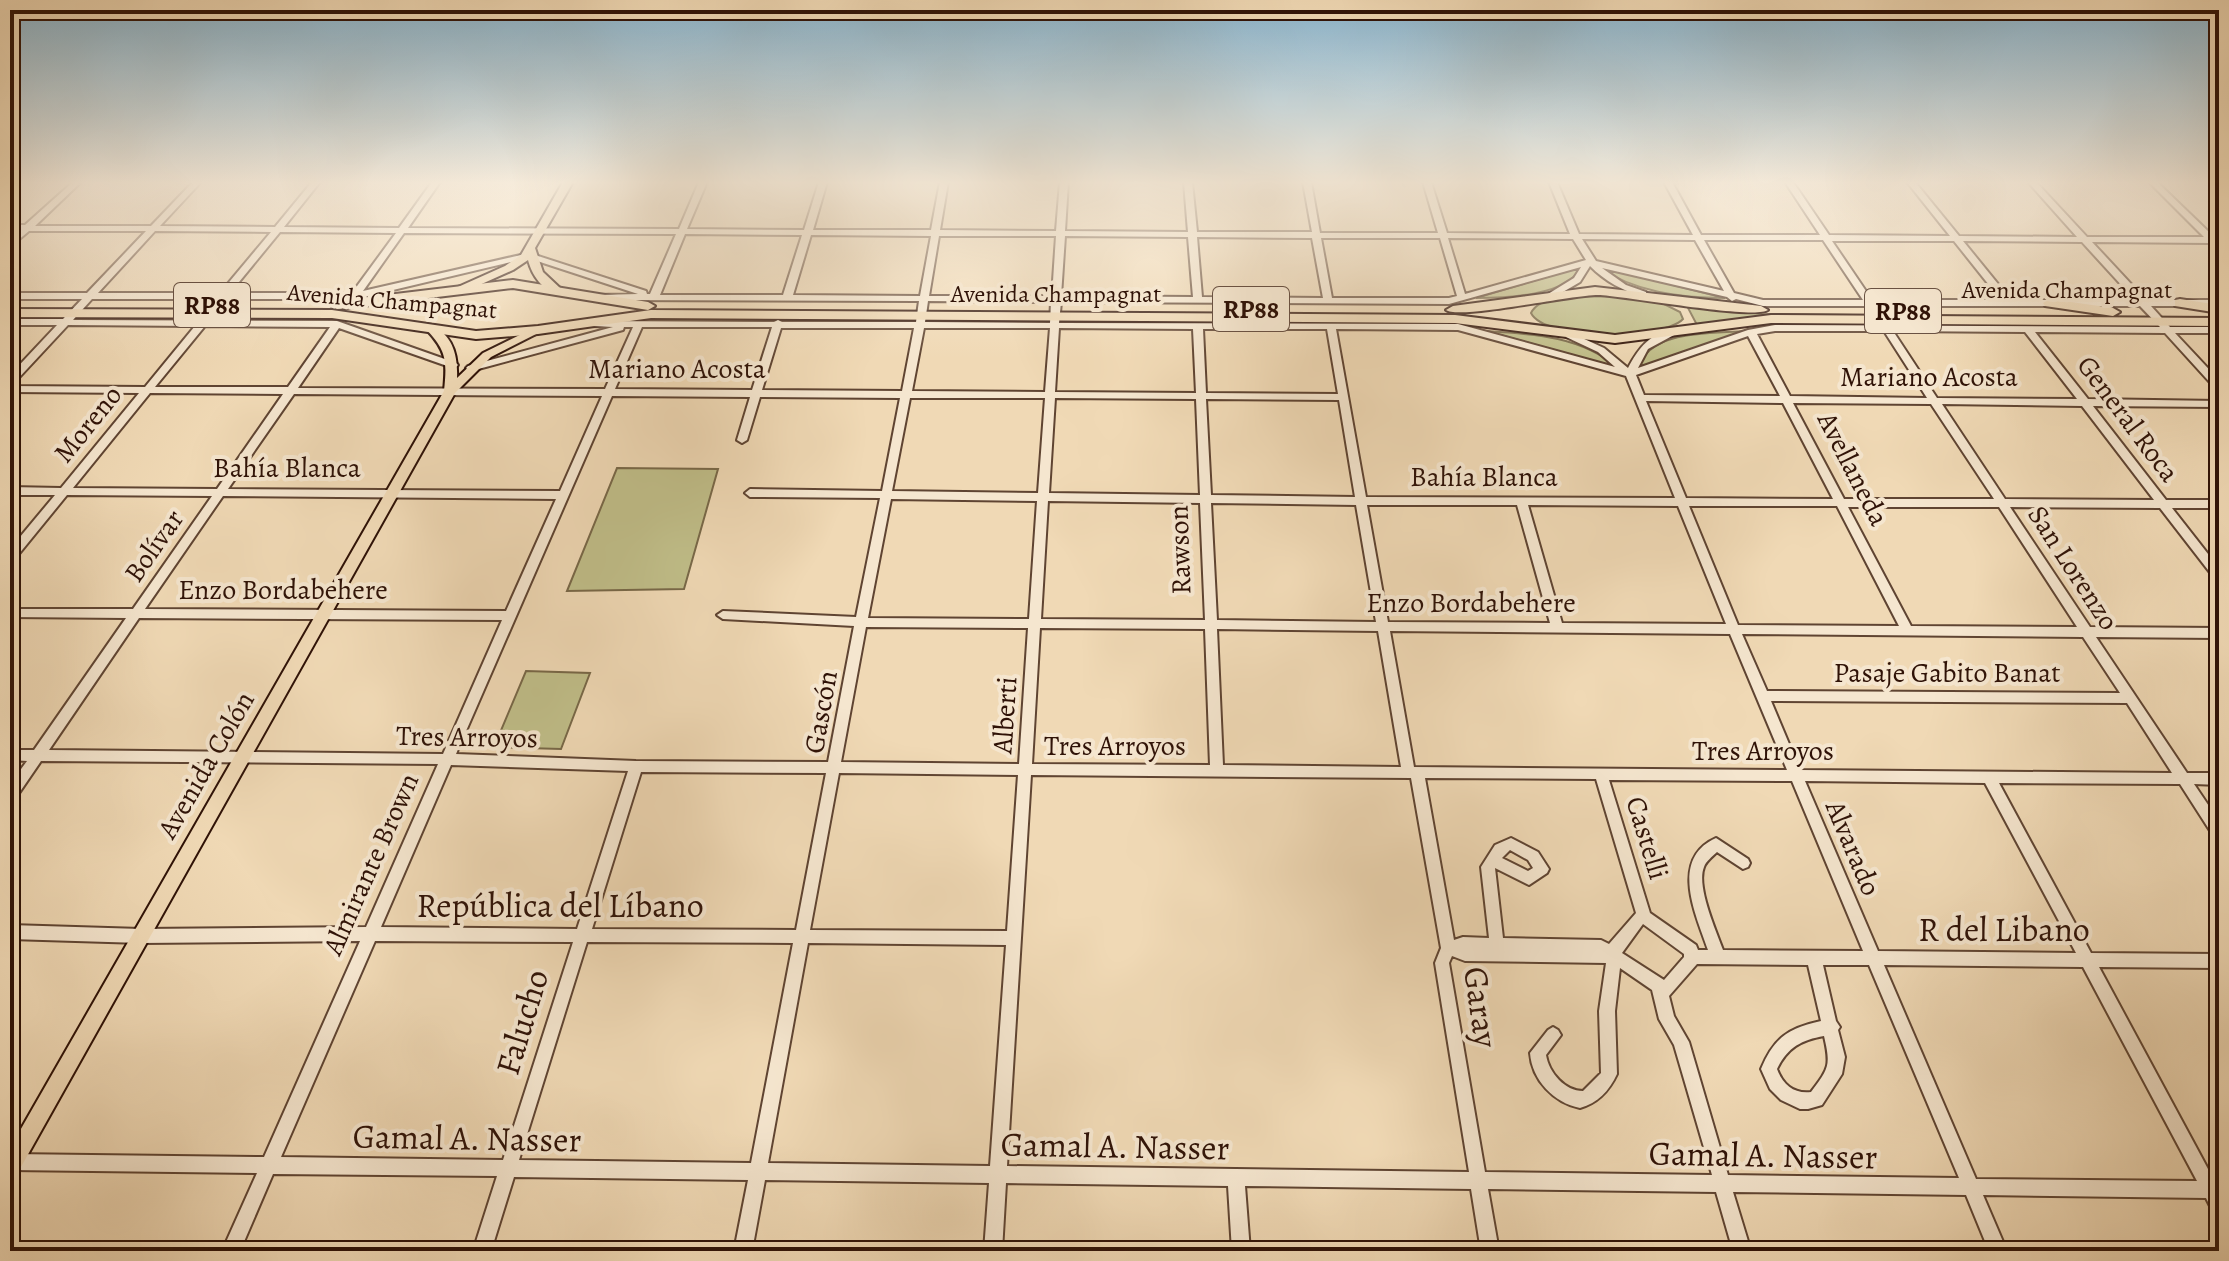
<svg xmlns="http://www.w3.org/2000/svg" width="2229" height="1261" font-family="Alegreya,serif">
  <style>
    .green { fill: #c0be89; stroke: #786848; stroke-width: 2 }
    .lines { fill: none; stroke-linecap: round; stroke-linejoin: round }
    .minor-casing { stroke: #5f4432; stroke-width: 4 }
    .major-casing { stroke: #2f1207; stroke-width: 4 }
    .highway-casing { stroke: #2f1207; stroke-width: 4 }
    .minor { fill: #f5e6cf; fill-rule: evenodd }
    .major { fill: #f0d9b5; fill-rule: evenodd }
    .highway { fill: #f0d9b5; fill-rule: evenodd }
    .labels { text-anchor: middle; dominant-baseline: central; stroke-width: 8; stroke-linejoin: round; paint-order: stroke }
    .far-street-label { font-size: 24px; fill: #2f1207; stroke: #f5e6cf }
    .shield { fill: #f5e6cf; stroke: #6a5243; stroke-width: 2 }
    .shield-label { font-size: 26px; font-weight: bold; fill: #2f1207 }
    .street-label { font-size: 28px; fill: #2f1207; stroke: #f5e6cf }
    .near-street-label { font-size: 34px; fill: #2f1207; stroke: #f5e6cf }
  </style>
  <rect width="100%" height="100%" fill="#f0d9b5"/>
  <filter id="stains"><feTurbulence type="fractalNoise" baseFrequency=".0025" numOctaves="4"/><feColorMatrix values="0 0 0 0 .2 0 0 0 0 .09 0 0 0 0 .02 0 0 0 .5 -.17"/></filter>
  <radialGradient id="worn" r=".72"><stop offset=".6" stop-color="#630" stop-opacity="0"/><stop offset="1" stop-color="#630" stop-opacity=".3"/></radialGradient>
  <path class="green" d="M1597,266L1725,298C1680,298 1634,292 1597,266Z
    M1580,267C1570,296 1503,298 1476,298Z
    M1607,294L1660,302L1680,312L1683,319C1663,340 1545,341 1531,313C1542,292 1587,295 1607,294Z
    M1687,306L1762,314L2151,318L1762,316L1697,325Z
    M1486,331C1535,334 1580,336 1619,368Z
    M1745,331L1639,368C1648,329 1714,334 1745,331Z
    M617,468L718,469L684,589L567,591Z
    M526,671L590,673L561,749L494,747Z"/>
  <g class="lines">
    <defs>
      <path id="minor" d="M73,182H81L35,226H151L193,182H201L160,226L275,227L312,182H320L284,227L399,228L432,182H440L408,228L679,229L699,182H707L687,229L804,230L819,182H827L813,230H931L940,182H948L940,230L1056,231L1060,182H1068L1065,231L1188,232L1184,182H1192L1197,232H1312L1303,182H1311L1320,233H1438L1423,182H1431L1447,233L1570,234L1549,182H1557L1579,234L1693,235L1664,182H1672L1701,235H1820L1785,182H1793L1829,235L1950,236L1907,182H1915L1959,236L2077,237L2028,182H2036L2087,237H2204L2149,182H2157L2214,237H2219V243L2214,245L2210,243L2092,242L2146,300H2219V306H2151L2170,327H2219V333H2175L2219,380V389L2215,388L2165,333L2035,332L2088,399L2219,401V407L2093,406L2166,500H2219V508H2172L2219,568V580L2215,579L2160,508L2010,507L2090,627L2219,628V638L2096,637L2187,773H2219V785L2194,784L2219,821V839L2214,837L2180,784L1999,783L2091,953L2219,954V968L2099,967L2215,1182H2219V1214L2213,1212L2206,1198L1983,1195L2007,1251H1989L1966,1195L1733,1192L1751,1251H1733L1716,1192L1488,1189L1499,1251H1481L1471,1189L1245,1186L1250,1251H1232L1228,1186L1006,1183L1002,1251H984L989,1183L765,1180L752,1251H734L748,1180L514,1177L491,1251H473L497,1176L273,1174L240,1251H222L257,1173L10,1170V1154L264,1157L360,941L141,943L10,939V925L141,929L366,927L438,764L41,761L15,799L10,801V784L27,761L10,760V750H34L126,618L10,617V609H133L212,496L67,495L14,560L10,561V549L55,495H10V487L61,488L139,393L10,392V386L145,387L195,326L68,325L14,383L10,384V375L57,325H10V319H63L82,299H10V293H87L146,231H29L10,247V239L19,231H10V225H25ZM155,231L271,232L220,293H98ZM280,232L396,233L352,293H230ZM404,233L676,234L650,294H647L646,291L535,255L525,254L363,291ZM685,234L802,235L783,295H660ZM811,235L931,236L920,296L793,295ZM939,236H1056L1052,296H929ZM1065,236L1188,237L1193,297L1061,296ZM1197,237L1312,238L1323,298L1202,297ZM1321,238H1440L1457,296L1449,298H1332ZM1448,238L1573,239L1586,260L1465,294ZM1582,239L1695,240L1724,291L1596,261ZM1704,240H1823L1863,300H1763L1734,293ZM1832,241H1954L2001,300H1872ZM1963,241L2082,242L2135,300H2011ZM528,258L638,294L599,295V299L602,300L919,301L916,322H782L778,320L774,322L596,321L591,324L593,326L613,327L468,366L466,368L471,371L623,330L624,327H633L605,389L298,388L339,328L450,367H456L458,365L456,363L337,321L73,320L92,299H355ZM1590,266C1606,282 1622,290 1643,297L1646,296V292L1626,285L1602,268L1727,297L1732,301L1736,299L1763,306H2140L2160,327L1775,325L1748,330L1638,368L1648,349L1674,335V331C1651,331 1638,349 1628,368L1604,348L1569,332L1566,333V337L1598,352L1615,367L1458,324L1059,323L1061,302L1449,304L1581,267L1574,278L1548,294V298L1551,299L1580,282ZM928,301L1051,302L1050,323L925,322ZM205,326L330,327L288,387H155ZM642,327H772L752,390L615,389ZM781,328H914L902,391L762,390ZM924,328H1050L1045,392L912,391ZM1059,328L1193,329L1196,393L1055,392ZM1203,329H1327L1338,394L1206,393ZM1336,329L1458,330L1626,376L1675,498L1366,497ZM1775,331H1884L1927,398L1790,396L1757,334ZM1893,331L2025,332L2077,399L1937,398ZM1748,336L1780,396L1644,395L1636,375ZM150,393L283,394L217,489L73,488ZM294,394L602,396L560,491L228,489ZM612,396L750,397L737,440L742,443L747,440L760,397L900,398L882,491L750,489L745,493L750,497L880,498L856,617L723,611L717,615L723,619L854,626L828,762L636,761L456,754ZM910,398H1045L1038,493L892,491ZM1055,398L1196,399L1200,495L1049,493ZM1206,399L1339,400L1355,497L1211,495ZM1646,401L1783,403L1833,499L1686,498ZM1793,403L1931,404L1994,499H1844ZM1942,404L2082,406L2154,500L2005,499ZM223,496L556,499L506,611L145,609ZM891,499L1037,501L1029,619L868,618ZM1048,501L1200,503L1205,620L1041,619ZM1211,503L1356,505L1376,622L1217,620ZM1367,505H1517L1550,623L1388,622ZM1528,505L1678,506L1726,624L1562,623ZM1689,506H1837L1899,626L1738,625ZM1848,507H1999L2077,627L1911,626ZM139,618L502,620L443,754L49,750ZM866,627L1028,628L1019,764L841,762ZM1040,628L1205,629L1210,765L1032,764ZM1217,629L1378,631L1401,767L1223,765ZM1390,631L1730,634L1787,770L1414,767ZM1742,634L2083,637L2120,693L1767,691ZM1771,701L2127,703L2172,773L1800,770ZM451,765L628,771L577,929L381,927ZM641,772L826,773L796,930L592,929ZM839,773L1018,775L1007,931L810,930ZM1031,775L1411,778L1441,948L1435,963L1469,1172L1007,1166ZM1425,778L1596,779L1636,913L1609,944L1601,940L1503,938L1495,868L1529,885L1547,873L1549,869L1538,852L1511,838L1495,845L1481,867L1489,938L1463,937L1454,940ZM1609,780L1792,781L1863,951L1723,950C1716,931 1696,886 1704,867C1706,861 1712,857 1717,852L1743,869L1748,867L1750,863L1748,859L1716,838C1669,859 1696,915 1708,950H1698L1696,945L1650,913ZM1805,781L1985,783L2076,953L1878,951ZM1510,850L1528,860L1533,868L1528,871L1502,858ZM1643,924L1684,954V957L1664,980L1622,953ZM375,941L573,942L503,1160L281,1157ZM587,942L793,943L751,1163L519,1160ZM808,943L1006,945L990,1166L768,1163ZM1452,956L1465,961L1606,963L1599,1011L1601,1073L1583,1091C1565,1091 1549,1073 1546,1055L1561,1035L1558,1030L1553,1027L1548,1030L1530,1053C1532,1080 1554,1103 1580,1108C1598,1103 1609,1091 1617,1074L1615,1011L1620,968L1652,990L1659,1019L1674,1045L1712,1175L1485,1172L1449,963ZM1697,964L1808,965L1821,1021C1788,1028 1774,1038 1761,1069L1770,1089L1781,1100L1800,1109H1808L1822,1105L1842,1074L1845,1057L1838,1030L1840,1027L1836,1021L1823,965H1869L1959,1178L1728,1175L1689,1042L1674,1016L1669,996ZM1884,965L2083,967L2197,1181L1976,1179ZM1824,1036C1831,1066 1829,1068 1811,1092C1794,1094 1783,1085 1777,1069C1787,1048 1801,1040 1824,1036Z"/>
      <path id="major" d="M563,182H573L535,248L543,272L560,288V292C543,293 532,275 528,260L513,270L466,291H458V287L505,266L521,255Z
        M432,326C453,335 458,356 457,378L483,353L534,328L538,327L544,330L491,357L455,393L17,1174L10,1177V1148L444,391C447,361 447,351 426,329Z"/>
      <path id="highway" d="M513,280L648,302L655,306L648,310L513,288L337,309L330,305L337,301Z
        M1595,287L1761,306L1768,310C1755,320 1626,296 1598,295C1570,295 1459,320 1446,310L1453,306Z
        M2050,299L2113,308L2120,312L2113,316L2045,306L2043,303Z
        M2180,299L2219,305V313L2175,306V300Z
        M10,309L332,310L476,331L538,326L651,310L1455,315L1615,335L1771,315L2219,318V326L1771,323L1615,343L1455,323L651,318L538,334L476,339L332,318L10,317Z"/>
    </defs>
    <use href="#minor" class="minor-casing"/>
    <use href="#major" class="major-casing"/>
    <use href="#highway" class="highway-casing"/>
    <use href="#minor" class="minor"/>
    <use href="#major" class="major"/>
    <use href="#highway" class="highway"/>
  </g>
  <linearGradient id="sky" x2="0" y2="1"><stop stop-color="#89b6d1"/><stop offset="0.51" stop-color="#f8eede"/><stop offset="1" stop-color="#f8eede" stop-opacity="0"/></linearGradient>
  <rect width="2229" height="358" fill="url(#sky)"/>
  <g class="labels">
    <g class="far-street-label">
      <text x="2067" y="290">Avenida Champagnat</text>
      <text x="1056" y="294">Avenida Champagnat</text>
      <text transform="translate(392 301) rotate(5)">Avenida Champagnat</text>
    </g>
    <g class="shield">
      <rect x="174" y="283" width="76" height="44" rx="6"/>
      <rect x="1213" y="287" width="76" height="44" rx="6"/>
      <rect x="1865" y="289" width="76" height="44" rx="6"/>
    </g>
    <g class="shield-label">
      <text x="212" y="305">RP88</text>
      <text x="1251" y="309">RP88</text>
      <text x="1903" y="311">RP88</text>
    </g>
    <g class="street-label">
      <text x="677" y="369">Mariano Acosta</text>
      <text x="1929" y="377">Mariano Acosta</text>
      <text transform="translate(2128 419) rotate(53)">General Roca</text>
      <text transform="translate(88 424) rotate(-51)">Moreno</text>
      <text x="287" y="468">Bahía Blanca</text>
      <text transform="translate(1853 469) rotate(63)">Avellaneda</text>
      <text x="1484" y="477">Bahía Blanca</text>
      <text transform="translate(154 546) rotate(-55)">Bolívar</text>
      <text transform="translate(1180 550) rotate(-92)">Rawson</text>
      <text transform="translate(2073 568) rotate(57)">San Lorenzo</text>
      <text x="283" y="590">Enzo Bordabehere</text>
      <text x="1471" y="603">Enzo Bordabehere</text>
      <text x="1947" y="673">Pasaje Gabito Banat</text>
      <text transform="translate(821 712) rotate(-80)">Gascón</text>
      <text transform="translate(1005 715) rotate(-86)">Alberti</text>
      <text transform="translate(467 737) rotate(1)">Tres Arroyos</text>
      <text x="1115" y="746">Tres Arroyos</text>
      <text x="1763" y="751">Tres Arroyos</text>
      <text transform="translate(206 765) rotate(-60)">Avenida Colón</text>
      <text transform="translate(1647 838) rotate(73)">Castelli</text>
      <text transform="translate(1853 848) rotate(67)">Alvarado</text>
      <text transform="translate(371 864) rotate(-66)">Almirante Brown</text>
    </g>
    <g class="near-street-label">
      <text x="560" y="905">República del Líbano</text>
      <text x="2004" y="929">R del Libano</text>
      <text transform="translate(1481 1007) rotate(82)">Garay</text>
      <text transform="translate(522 1022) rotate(-73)">Falucho</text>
      <text transform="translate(467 1138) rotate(1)">Gamal A. Nasser</text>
      <text transform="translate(1115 1146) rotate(1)">Gamal A. Nasser</text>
      <text transform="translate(1763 1155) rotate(1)">Gamal A. Nasser</text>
    </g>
  </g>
  <rect width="2229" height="1261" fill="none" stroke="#f0d9b5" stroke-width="40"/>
  <rect x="12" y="12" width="2205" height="1237" fill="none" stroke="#2f1207" stroke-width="4"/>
  <rect x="20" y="20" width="2189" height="1221" fill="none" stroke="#2f1207" stroke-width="2"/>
  <rect width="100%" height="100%" filter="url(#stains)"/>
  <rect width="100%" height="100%" fill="url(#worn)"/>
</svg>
